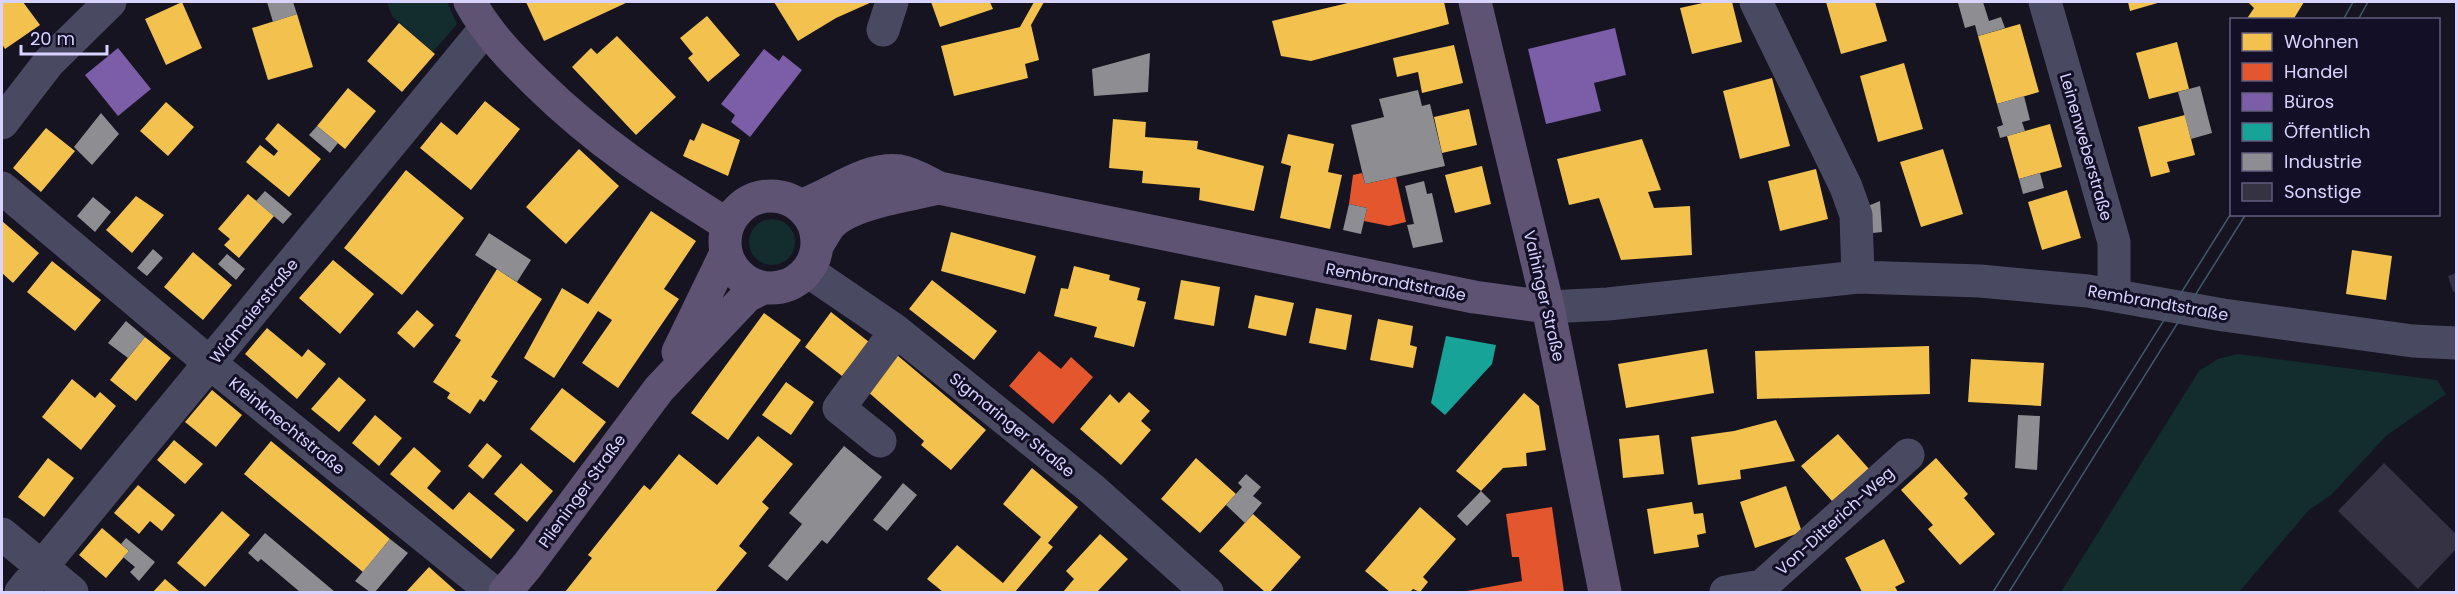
<svg xmlns="http://www.w3.org/2000/svg" width="2458" height="594" font-family="Poppins,sans-serif">
  <style>
    .green { fill: #132c2d }
    .homes { fill: #f2c14e }
    .shops { fill: #e4572e }
    .offices { fill: #7b5ea7 }
    .public { fill: #17a398 }
    .industry { fill: #8d8d92 }
    .building { fill: #343243 }
    .lines { fill: none; stroke-linecap: round; stroke-linejoin: round }
    .minor { stroke: #4a4962; stroke-width: 33 }
    .major { stroke: #5e5373; stroke-width: 33 }
    .tram { stroke: #43596b; stroke-width: 1.5 }
    .labels { text-anchor: middle; dominant-baseline: central; stroke-width: 6; stroke-linejoin: round; paint-order: stroke }
    .street-label { font-size: 16px; fill: #d9d4ff; stroke: #130f26 }
  </style>
  <rect width="100%" height="100%" fill="#161421"/>
  <path class="green" d="M387,2H447L457,24L433,52L392,16Z
    M749 242a23 23 0 1 1 46 0a23 23 0 1 1-46 0Z
    M2238,354L2437,380L2446,394L2386,436L2331,495L2309,510L2239,592H2061L2199,371L2218,359Z"/>
  <path class="homes" d="M2,2H23L40,25L5,49L2,44Z
    M182,2L202,48L166,65L145,19Z
    M526,2H628L544,41Z
    M774,2H872L836,18L798,41Z
    M931,2H990L993,9L940,27Z
    M1034,2H1044L1031,25L1039,60L1025,64L1028,78L954,96L941,46L1020,27Z
    M1352,2H1444L1449,24L1311,61L1281,56L1272,21Z
    M1707,2H1732L1742,42L1692,54L1680,8Z
    M1826,2H1875L1887,41L1841,54Z
    M2128,2H2161L2130,11Z
    M2248,2H2304L2293,20H2246L2254,8Z
    M297,14L313,67L268,80L252,28Z
    M707,16L740,55L708,82L688,58L693,54L680,38Z
    M399,23L435,54L402,92L367,61Z
    M2020,24L2039,92L1997,104L1978,36Z
    M617,36L676,97L636,135L572,67L591,48L597,54Z
    M2177,42L2189,89L2149,99L2136,53Z
    M1454,45L1463,83L1422,93L1418,72L1397,77L1393,58Z
    M1904,63L1923,129L1878,142L1860,76Z
    M1772,78L1790,146L1740,159L1723,91Z
    M348,88L376,111L345,149L317,126Z
    M485,101L520,129L471,190L420,148L441,122L457,135Z
    M166,102L194,127L168,156L140,131Z
    M1469,109L1477,145L1442,153L1434,117Z
    M2185,115L2195,155L2167,162L2170,172L2151,177L2138,127Z
    M1113,119L1146,122L1145,137L1198,141L1197,149L1264,166L1254,211L1199,200L1200,188L1142,183L1143,171L1109,168Z
    M278,123L321,159L289,197L246,162L260,145L274,156L278,151L265,139Z
    M702,123L740,140L728,176L683,156L690,139L694,141Z
    M2050,124L2062,167L2019,179L2007,136Z
    M46,128L75,151L41,192L13,168Z
    M1288,134L1334,144L1328,172L1342,175L1330,229L1280,218L1291,166L1281,163Z
    M1642,139L1661,190L1648,192L1654,208L1690,206L1692,255L1621,260L1599,198L1569,205L1557,159Z
    M579,149L619,186L566,244L526,207Z
    M1943,149L1963,214L1921,227L1900,162Z
    M1482,166L1491,204L1455,213L1445,175Z
    M1816,169L1828,219L1780,231L1768,181Z
    M406,170L464,218L402,295L344,248Z
    M2067,190L2081,238L2042,250L2028,202Z
    M248,194L274,216L239,258L224,245L230,239L218,229Z
    M136,196L164,215L132,253L106,230Z
    M651,211L696,241L664,289L679,299L618,388L582,363L612,320L598,311L554,378L524,358L562,288L588,304Z
    M2,221L39,253L13,283L2,273Z
    M951,232L1036,256L1025,294L941,271Z
    M2352,250L2392,256L2386,300L2346,294Z
    M193,252L232,285L203,320L164,287Z
    M333,260L374,294L340,334L299,298Z
    M52,261L101,300L75,331L27,292Z
    M1074,266L1110,275L1109,280L1140,288L1137,300L1146,302L1134,347L1094,337L1097,327L1054,316L1061,288L1068,289Z
    M497,269L542,299L491,377L498,381L484,402L480,399L470,414L447,398L450,393L433,382L461,340L455,336Z
    M932,280L997,331L974,360L909,309Z
    M1181,280L1220,287L1214,326L1174,319Z
    M1255,295L1294,303L1286,336L1248,328Z
    M1316,308L1352,315L1346,350L1309,343Z
    M417,310L434,325L414,348L397,333Z
    M831,312L869,342L842,376L805,347Z
    M764,313L801,340L728,440L691,413Z
    M1378,319L1413,326L1410,345L1417,347L1413,368L1370,360Z
    M267,328L302,357L308,349L326,364L297,399L245,354Z
    M145,337L171,358L136,401L110,380Z
    M1929,346L1930,394L1757,399L1755,351Z
    M1707,349L1714,393L1626,408L1618,364Z
    M897,355L986,430L951,470L921,445L924,441L867,391Z
    M1971,359L2044,363L2041,406L1968,402Z
    M339,377L366,400L339,432L311,409Z
    M72,379L95,398L100,392L116,406L81,450L42,417Z
    M786,382L814,402L791,435L762,415Z
    M562,388L606,422L574,463L530,429Z
    M212,390L242,415L216,447L185,422Z
    M1129,392L1150,411L1141,421L1151,430L1121,465L1080,429L1110,394L1119,403Z
    M1524,393L1539,406L1546,450L1526,453L1527,466L1503,468L1481,491L1456,471Z
    M375,415L402,438L379,466L352,443Z
    M1776,420L1795,461L1740,470L1741,479L1698,485L1691,437L1734,431Z
    M1838,434L1869,469L1832,501L1801,466Z
    M1659,435L1664,474L1623,478L1619,439Z
    M758,436L793,464L762,502L769,508L739,546L747,553L715,592H565L592,558L588,555L644,485L650,490L679,454L717,485Z
    M174,440L203,464L185,484L157,460Z
    M271,441L390,539L363,572L244,474Z
    M487,443L502,456L483,479L468,466Z
    M414,447L441,471L427,488L453,510L469,492L515,530L491,559L390,474Z
    M48,458L74,478L44,517L18,497Z
    M1196,458L1236,494L1200,533L1161,499Z
    M1936,458L1968,494L1964,498L1995,534L1960,565L1928,529L1933,525L1901,490Z
    M521,463L553,491L527,522L494,494Z
    M1032,468L1078,507L1048,543L1053,547L1015,592H943L927,579L957,545L1003,583L1041,537L1003,504Z
    M138,485L175,515L162,531L150,521L139,534L114,513Z
    M1786,486L1802,532L1755,548L1740,502Z
    M1692,502L1694,514L1703,513L1706,533L1697,535L1699,547L1654,554L1647,509Z
    M1420,507L1456,539L1423,577L1428,582L1420,592L1413,589L1410,592H1390L1365,571Z
    M222,511L250,535L205,587L177,563Z
    M1253,514L1301,557L1270,592H1265L1219,551Z
    M102,528L129,551L106,578L79,555Z
    M1100,534L1128,559L1097,592H1063L1074,579L1066,571Z
    M1884,539L1905,582L1895,587L1898,592H1862L1845,558Z
    M429,567L457,592H406Z
    M165,579L180,592H153Z"/>
  <path class="shops" d="M1362,173L1365,184L1396,177L1406,222L1389,226L1364,221L1367,208L1349,204L1353,175Z
    M1039,351L1061,369L1071,357L1093,377L1053,424L1009,386Z
    M1552,507L1564,592H1461L1522,581L1519,557H1512L1506,514Z"/>
  <path class="offices" d="M1615,28L1626,75L1594,83L1601,111L1546,124L1528,49Z
    M118,48L151,89L118,116L85,75Z
    M764,49L779,61L783,55L802,70L750,137L731,122L735,115L721,104Z"/>
  <path class="public" d="M1446,336L1496,345L1492,364L1445,415L1431,403Z"/>
  <path class="industry" d="M267,2H293L297,14L273,22Z
    M1965,2H1983L1989,21L2001,17L2005,28L1978,36L1975,25L1965,28L1958,3Z
    M1150,53L1148,92L1094,96L1092,69Z
    M2200,86L2212,133L2191,139L2178,92Z
    M1418,90L1422,106L1430,104L1445,166L1365,184L1351,125L1384,117L1379,99Z
    M2024,96L2030,120L2022,122L2025,131L2000,138L1997,127L2003,125L1997,104Z
    M101,113L119,134L92,165L74,147Z
    M317,126L338,143L330,153L309,135Z
    M2040,173L2044,188L2023,194L2019,179Z
    M1424,181L1427,194L1432,193L1443,242L1413,248L1407,225L1414,224L1405,186Z
    M265,191L292,214L283,224L256,201Z
    M93,197L111,212L95,232L77,216Z
    M1880,201L1882,232L1864,234L1863,208Z
    M1349,204L1367,208L1361,234L1343,230Z
    M489,233L531,260L517,282L475,255Z
    M153,249L163,258L147,276L137,268Z
    M227,254L245,269L236,280L218,264Z
    M126,321L145,337L128,358L108,343Z
    M2018,415L2040,416L2037,470L2015,468Z
    M844,446L882,477L827,544L822,540L787,581L768,566L802,524L789,513Z
    M1246,474L1261,487L1253,496L1262,503L1245,523L1226,505L1242,487L1238,483Z
    M903,483L917,495L887,531L873,520Z
    M1481,491L1491,501L1467,526L1457,516Z
    M265,533L335,592H300L261,559L258,562L248,553Z
    M126,538L155,562L139,581L130,572L135,567L123,557L129,551L121,544Z
    M390,539L408,553L375,592H370L355,581Z"/>
  <path class="building" d="M2456,273V291L2453,292L2448,276Z
    M2384,463L2456,534V549L2418,589L2338,511Z"/>
  <g class="lines">
    <path class="minor" d="M1756,2L1846,187L1856,215L1858,277
      M2045,2L2114,242V295
      M883,30L892,2
      M2,123L49,62L110,2
      M2,188L211,364L493,592
      M808,271L896,331L1092,489L1207,592
      M1548,307L1608,304L1858,277L1980,281L2088,291L2223,315L2413,341L2456,343
      M880,441L839,408L896,331
      M2,534L72,592
      M21,592L485,29
      M1726,592L1762,586L1908,455"/>
    <path class="major" d="M470,2C487,33 511,58 537,83C598,143 656,180 728,225
      M1475,2L1548,307L1605,592
      M725 242a46 46 0 1 1 92 0a46 46 0 1 1-92 0Z
      M800,206C833,195 864,167 900,171C913,173 927,182 939,188L1474,297L1548,307
      M818,244C822,238 826,230 831,224C851,203 910,195 939,188
      M678,352L726,253
      M505,592L527,566L659,389L747,296L763,288"/>
    <path class="tram" d="M2343,20L2353,2
      M2358,20L2368,2
      M1993,592L2232,212
      M2009,592L2246,214"/>
  </g>
  <g class="labels">
    <g class="street-label">
      <text transform="translate(2086 147) rotate(74)">Leinenweberstraße</text>
      <text transform="translate(1396 282) rotate(11)">Rembrandtstraße</text>
      <text transform="translate(1544 296) rotate(77)">Vaihinger Straße</text>
      <text transform="translate(2158 303) rotate(10)">Rembrandtstraße</text>
      <text transform="translate(254 311) rotate(-51)">Widmaierstraße</text>
      <text transform="translate(1012 425) rotate(39)">Sigmaringer Straße</text>
      <text transform="translate(287 426) rotate(39)">Kleinknechtstraße</text>
      <text transform="translate(582 491) rotate(-54)">Plieninger Straße</text>
      <text transform="translate(1835 521) rotate(-42)">Von-Ditterich-Weg</text>
    </g>
  </g>
  <rect width="2458" height="594" fill="none" stroke="#d9d4ff" stroke-width="6"/>
  <rect x="2230" y="18" width="210" height="198" fill="#130f26" stroke="#625e7d" stroke-width="1.5"/>
  <rect x="2242" y="33" width="30" height="18" fill="#f2c14e" stroke="#625e7d" stroke-width="1.5"/>
  <text x="2284" y="48" font-size="18" fill="#d9d4ff">Wohnen</text>
  <rect x="2242" y="63" width="30" height="18" fill="#e4572e" stroke="#625e7d" stroke-width="1.5"/>
  <text x="2284" y="78" font-size="18" fill="#d9d4ff">Handel</text>
  <rect x="2242" y="93" width="30" height="18" fill="#7b5ea7" stroke="#625e7d" stroke-width="1.5"/>
  <text x="2284" y="108" font-size="18" fill="#d9d4ff">Büros</text>
  <rect x="2242" y="123" width="30" height="18" fill="#17a398" stroke="#625e7d" stroke-width="1.5"/>
  <text x="2284" y="138" font-size="18" fill="#d9d4ff">Öffentlich</text>
  <rect x="2242" y="153" width="30" height="18" fill="#8d8d92" stroke="#625e7d" stroke-width="1.5"/>
  <text x="2284" y="168" font-size="18" fill="#d9d4ff">Industrie</text>
  <rect x="2242" y="183" width="30" height="18" fill="#343243" stroke="#625e7d" stroke-width="1.5"/>
  <text x="2284" y="198" font-size="18" fill="#d9d4ff">Sonstige</text>
  <path d="M21 45v9h86v-9" fill="none" stroke="#d9d4ff" stroke-width="3"/>
  <text x="30" y="45" font-size="18" fill="#d9d4ff" stroke="#130f26" stroke-width="4.5" paint-order="stroke">20 m</text>
</svg>
